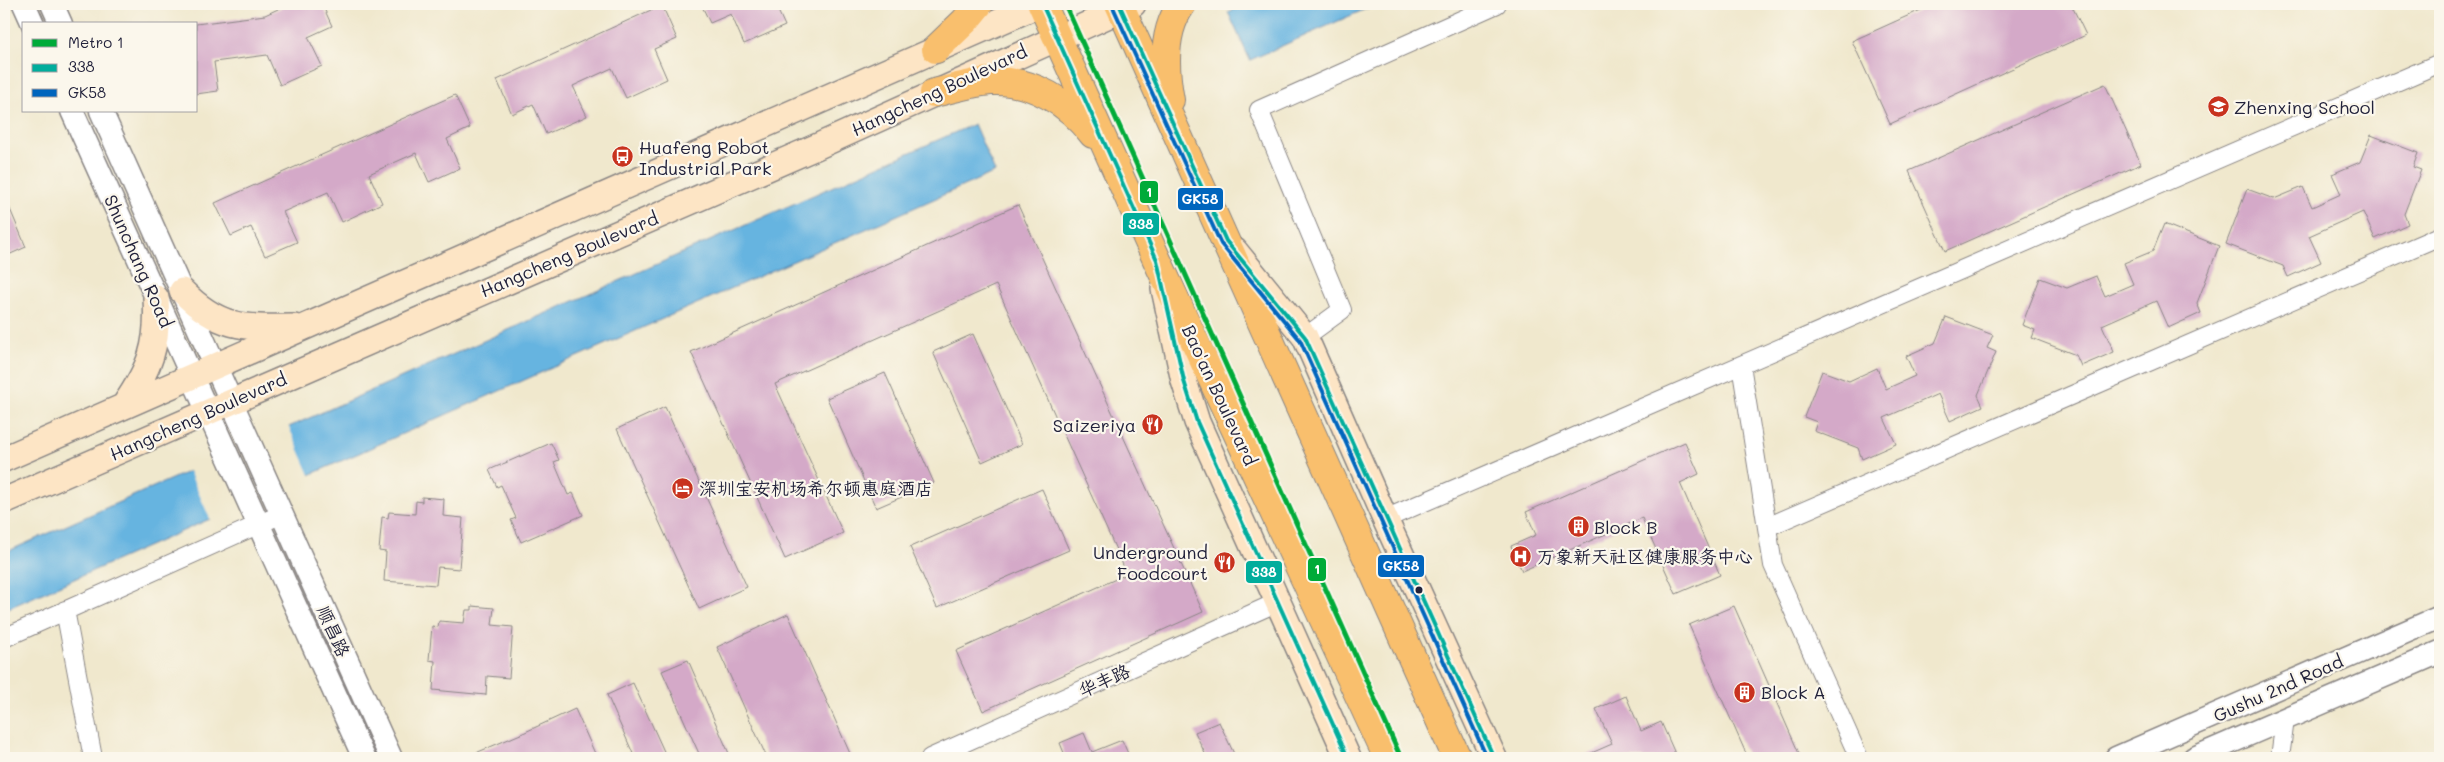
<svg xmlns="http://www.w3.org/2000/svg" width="2444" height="762" font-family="Mali,'LXGW WenKai TC',sans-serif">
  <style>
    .water { fill: #66b4e0; stroke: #446b8e }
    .pier { fill: #f0e8cd }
    .building { fill: #d4a9c8 }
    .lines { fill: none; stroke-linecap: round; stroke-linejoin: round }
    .minor-casing { stroke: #898584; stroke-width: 20 }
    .tertiary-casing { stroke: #898584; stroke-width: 25 }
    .secondary-casing { stroke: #898584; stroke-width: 28 }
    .primary-casing { stroke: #898584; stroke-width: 30 }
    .minor { stroke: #fff; stroke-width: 18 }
    .tertiary { stroke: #fff; stroke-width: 22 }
    .secondary { stroke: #fde5c5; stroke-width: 25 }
    .primary { stroke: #f9bf6d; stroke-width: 28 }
    .bus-1-casing { stroke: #fbf7ec; stroke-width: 8 }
    .bus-2-casing { stroke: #fbf7ec; stroke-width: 8 }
    .bus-1 { stroke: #01ad9c; stroke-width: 4 }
    .bus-2 { stroke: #0065bd; stroke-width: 4 }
    .metro-1-casing { stroke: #fbf7ec; stroke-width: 9 }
    .metro-1 { stroke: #00ab39; stroke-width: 5 }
    .bus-dot { fill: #22223b; stroke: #fbf7ec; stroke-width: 2 }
    .labels { text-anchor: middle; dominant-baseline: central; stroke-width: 4.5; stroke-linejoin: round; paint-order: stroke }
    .street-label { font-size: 18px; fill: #22223b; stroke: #fbf7ec }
    .poi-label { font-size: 18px; fill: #22223b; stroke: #fbf7ec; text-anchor: start }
    .line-badge { stroke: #fbf7ec; stroke-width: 2 }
    .badge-label { font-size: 14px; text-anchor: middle; font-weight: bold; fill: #fff }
  </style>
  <rect width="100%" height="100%" fill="#fbf7ec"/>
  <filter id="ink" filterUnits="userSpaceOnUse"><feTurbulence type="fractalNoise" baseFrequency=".02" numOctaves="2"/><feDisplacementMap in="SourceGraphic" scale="10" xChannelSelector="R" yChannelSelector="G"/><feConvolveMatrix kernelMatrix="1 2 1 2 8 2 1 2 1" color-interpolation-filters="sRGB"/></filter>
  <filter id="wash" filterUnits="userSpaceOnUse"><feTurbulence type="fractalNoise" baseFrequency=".0096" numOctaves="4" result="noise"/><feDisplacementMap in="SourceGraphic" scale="20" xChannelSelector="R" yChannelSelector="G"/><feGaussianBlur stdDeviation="1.12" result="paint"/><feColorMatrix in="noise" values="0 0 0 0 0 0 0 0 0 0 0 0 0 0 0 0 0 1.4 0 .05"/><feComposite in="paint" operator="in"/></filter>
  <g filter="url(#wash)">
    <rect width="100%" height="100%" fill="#f0e8cd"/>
    <path class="water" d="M1247,4H1377L1250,60L1228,12Z
      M974,124L995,172L4,610V553Z"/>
    <path class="pier" d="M288,425L311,477L211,521L188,469Z"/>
    <g id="blocks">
      <path class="building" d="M289,4H322L332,26L308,37L322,66L280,85L267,55L214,62L218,91L196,94V24L265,15Z
        M701,4H775L785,26L744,44L731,14L710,23Z
        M1934,4H2071L2086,35L1890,124L1852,41Z
        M662,5L677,39L654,49L667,79L626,98L612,68L573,86L587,116L546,134L533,104L512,114L497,80Z
        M2105,84L2141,164L1945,251L1909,171Z
        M455,95L470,128L447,139L460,168L429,182L416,153L369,174L382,203L342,222L328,192L283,212L297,242L265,256L251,227L231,236L215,203Z
        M2371,135L2418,153L2413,167L2421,170L2404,214L2408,224L2375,239L2363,212L2309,236L2321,262L2288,277L2283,266L2226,244L2247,189L2274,199L2303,187L2312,207L2341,194L2332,174L2360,162Z
        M4,195L26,247L4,257Z
        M1018,205L1203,612L983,711L956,651L1127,574L996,285L775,384L843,533L785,559L691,352Z
        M2164,224L2219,246L2197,303L2201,313L2168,328L2156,301L2102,325L2114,352L2081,366L2076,355L2032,338L2035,330L2022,325L2040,278L2067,288L2096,276L2105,296L2133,284L2124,263L2153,251Z
        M1946,317L1993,335L1987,348L1996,352L1978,395L1983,406L1950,421L1938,394L1884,418L1896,444L1862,459L1858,448L1814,431L1817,422L1804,417L1822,371L1849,381L1877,368L1886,389L1915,376L1906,356L1935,343Z
        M973,334L1022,444L982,462L933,352Z
        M885,373L934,483L876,508L827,398Z
        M665,407L747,587L699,609L617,429Z
        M1685,442L1699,474L1680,483L1720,575L1676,594L1642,518L1522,571L1511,546L1536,535L1526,512Z
        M551,443L559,460L554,462L568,495L573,493L583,515L521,542L511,520L516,518L501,485L497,487L489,470Z
        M1042,489L1069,550L937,608L910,547Z
        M422,497L444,499L443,516L463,518L459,569L438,567L436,585L384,581L386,552L379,551L382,517L388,518L389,512L415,514L416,501L422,502Z
        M472,606L494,608L492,625L513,627L509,678L487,676L486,695L433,690L435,661L429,660L432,626L438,627L439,621L464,623L466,610H472Z
        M1734,606L1801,758H1748L1689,625Z
        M788,614L852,758H767L717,647Z
        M688,660L731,758H701L662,671Z
        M633,683L667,758H635L607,695Z
        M1626,696L1641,731L1661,722L1677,758H1580L1612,744L1596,709Z
        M575,709L597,758H464L523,733Z
        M1219,722L1236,758H1207L1195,732Z
        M1084,733L1092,752L1122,740L1130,758H1066L1060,743Z"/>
    </g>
  </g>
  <g filter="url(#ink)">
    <use href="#blocks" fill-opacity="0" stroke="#898584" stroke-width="1"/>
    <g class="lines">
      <defs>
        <path id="minor" d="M1305,337L1342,310L1259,110L1497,4
          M1741,365L1773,565L1859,758
          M1385,519L2440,63
          M1767,527L2440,236
          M65,610L93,758
          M4,638L282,514
          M930,758L1278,602
          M2280,758L2285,719"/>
        <path id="tertiary" d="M24,4L33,24
          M52,4L61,24
          M72,111L364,758
          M101,111L391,758
          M2116,758L2440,617
          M2194,758L2440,652"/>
        <path id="secondary" d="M1235,251L1305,337L1385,519L1494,758
          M1164,289L1184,381L1197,422L1348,758
          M182,291C219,329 244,328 294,327
          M124,406C150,368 159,346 156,298
          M4,459L1040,4
          M4,501L816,147L1133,4"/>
        <path id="primary" d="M1042,4L1157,260L1388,758
          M1119,4L1457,758
          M936,49L965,21L979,4
          M934,93C953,89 972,82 991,81C1031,79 1070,103 1093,134
          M1170,100C1164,68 1162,31 1182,4"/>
      </defs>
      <use href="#minor" class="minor-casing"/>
      <use href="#tertiary" class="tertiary-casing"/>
      <use href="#secondary" class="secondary-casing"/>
      <use href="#primary" class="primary-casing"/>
      <use href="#minor" class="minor"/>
      <use href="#tertiary" class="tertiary"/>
      <use href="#secondary" class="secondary"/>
      <use href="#primary" class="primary"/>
      <defs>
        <path id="bus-1" d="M1042,4L1157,260L1184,381L1197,422L1348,758
          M1119,4L1226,241L1305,337L1494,758"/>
        <path id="bus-2" d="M1113,7L1221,244L1300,340L1487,758"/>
      </defs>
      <use href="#bus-1" class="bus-1-casing"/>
      <use href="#bus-2" class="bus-2-casing"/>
      <use href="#bus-1" class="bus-1"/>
      <use href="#bus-2" class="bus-2"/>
      <defs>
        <path id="metro-1" d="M1065,4L1401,758"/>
      </defs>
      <use href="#metro-1" class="metro-1-casing"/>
      <use href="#metro-1" class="metro-1"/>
    </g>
  </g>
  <defs>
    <symbol id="school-disc" viewBox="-11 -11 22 22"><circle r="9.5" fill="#c8321e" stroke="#fbf7ec"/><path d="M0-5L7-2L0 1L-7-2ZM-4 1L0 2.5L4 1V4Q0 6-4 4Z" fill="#fff"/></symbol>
    <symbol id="bus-disc" viewBox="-11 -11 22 22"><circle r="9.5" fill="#c8321e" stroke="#fbf7ec"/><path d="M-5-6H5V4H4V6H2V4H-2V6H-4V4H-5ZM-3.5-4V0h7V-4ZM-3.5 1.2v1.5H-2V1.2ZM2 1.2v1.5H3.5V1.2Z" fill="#fff"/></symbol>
    <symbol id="restaurant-disc" viewBox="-11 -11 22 22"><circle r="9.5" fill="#c8321e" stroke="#fbf7ec"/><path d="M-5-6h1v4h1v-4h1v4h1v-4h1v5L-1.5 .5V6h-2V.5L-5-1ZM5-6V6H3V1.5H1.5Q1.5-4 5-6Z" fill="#fff"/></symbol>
    <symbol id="hotel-disc" viewBox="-11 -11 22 22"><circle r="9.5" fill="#c8321e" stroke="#fbf7ec"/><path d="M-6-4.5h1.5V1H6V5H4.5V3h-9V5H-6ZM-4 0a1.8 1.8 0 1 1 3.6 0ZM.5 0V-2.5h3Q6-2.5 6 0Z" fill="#fff"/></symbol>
    <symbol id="building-disc" viewBox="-11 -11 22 22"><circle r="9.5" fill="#c8321e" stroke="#fbf7ec"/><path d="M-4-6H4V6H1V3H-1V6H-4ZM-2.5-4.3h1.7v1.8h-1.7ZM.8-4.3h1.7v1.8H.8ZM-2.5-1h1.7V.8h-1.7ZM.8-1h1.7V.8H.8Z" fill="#fff"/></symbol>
    <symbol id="hospital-disc" viewBox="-11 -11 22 22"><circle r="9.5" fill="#c8321e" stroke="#fbf7ec"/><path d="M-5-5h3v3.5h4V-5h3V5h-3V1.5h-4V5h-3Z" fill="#fff"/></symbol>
  </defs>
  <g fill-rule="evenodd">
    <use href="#school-disc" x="2206" y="94" width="25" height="25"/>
    <use href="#bus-disc" x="610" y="144" width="25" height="25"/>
    <use href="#restaurant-disc" x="1140" y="412" width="25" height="25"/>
    <use href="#hotel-disc" x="670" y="476" width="25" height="25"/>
    <use href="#building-disc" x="1566" y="514" width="25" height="25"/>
    <use href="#hospital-disc" x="1508" y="544" width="25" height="25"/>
    <use href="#restaurant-disc" x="1212" y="550" width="25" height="25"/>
    <use href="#building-disc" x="1732" y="680" width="25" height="25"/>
  </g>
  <circle class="bus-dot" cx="1419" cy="590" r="4.5"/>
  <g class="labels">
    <g class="street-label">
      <text transform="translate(939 90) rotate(-25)">Hangcheng Boulevard</text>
      <text transform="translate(569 254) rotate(-23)">Hangcheng Boulevard</text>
      <text transform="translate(139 261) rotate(66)">Shunchang Road</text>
      <text transform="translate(1220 395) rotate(65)">Bao'an Boulevard</text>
      <text transform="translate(198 416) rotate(-24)">Hangcheng Boulevard</text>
      <text transform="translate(334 631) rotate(66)">顺昌路</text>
      <text transform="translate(1104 680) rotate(-24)">华丰路</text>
      <text transform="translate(2278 688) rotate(-24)">Gushu 2nd Road</text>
    </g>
    <g class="poi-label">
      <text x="2234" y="107">Zhenxing School</text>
      <text x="639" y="147">Huafeng Robot<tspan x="639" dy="21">Industrial Park</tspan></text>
      <text x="1136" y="425" text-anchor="end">Saizeriya</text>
      <text x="699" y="488">深圳宝安机场希尔顿惠庭酒店</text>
      <text x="1594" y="527">Block B</text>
      <text x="1208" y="552" text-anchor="end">Underground<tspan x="1208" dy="21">Foodcourt</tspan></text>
      <text x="1537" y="556">万象新天社区健康服务中心</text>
      <text x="1761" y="692">Block A</text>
    </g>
  </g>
  <g class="line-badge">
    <rect x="1139" y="180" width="20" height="24" rx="5" fill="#00ab39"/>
    <rect x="1177" y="187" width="47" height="24" rx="5" fill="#0065bd"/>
    <rect x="1122" y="212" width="38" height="24" rx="5" fill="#01ad9c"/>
    <rect x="1377" y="554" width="48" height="24" rx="5" fill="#0065bd"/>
    <rect x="1307" y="557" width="20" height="25" rx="5" fill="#00ab39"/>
    <rect x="1245" y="560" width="38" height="24" rx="5" fill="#01ad9c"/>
  </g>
  <g class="badge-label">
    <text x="1149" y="197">1</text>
    <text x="1200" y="204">GK58</text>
    <text x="1141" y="229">338</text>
    <text x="1401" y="571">GK58</text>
    <text x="1317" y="574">1</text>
    <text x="1264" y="577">338</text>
  </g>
  <rect width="2444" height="762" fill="none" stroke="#fbf7ec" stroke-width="20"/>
  <rect x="22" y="22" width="175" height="90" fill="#fbf7ec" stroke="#a4a2a5"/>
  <rect x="32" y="39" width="25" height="8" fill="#00ab39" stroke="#a4a2a5"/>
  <text x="68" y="48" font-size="15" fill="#22223b">Metro 1</text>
  <rect x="32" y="64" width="25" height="8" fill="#01ad9c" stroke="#a4a2a5"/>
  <text x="68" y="72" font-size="15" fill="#22223b">338</text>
  <rect x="32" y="89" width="25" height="8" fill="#0065bd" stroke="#a4a2a5"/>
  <text x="68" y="98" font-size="15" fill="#22223b">GK58</text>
</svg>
